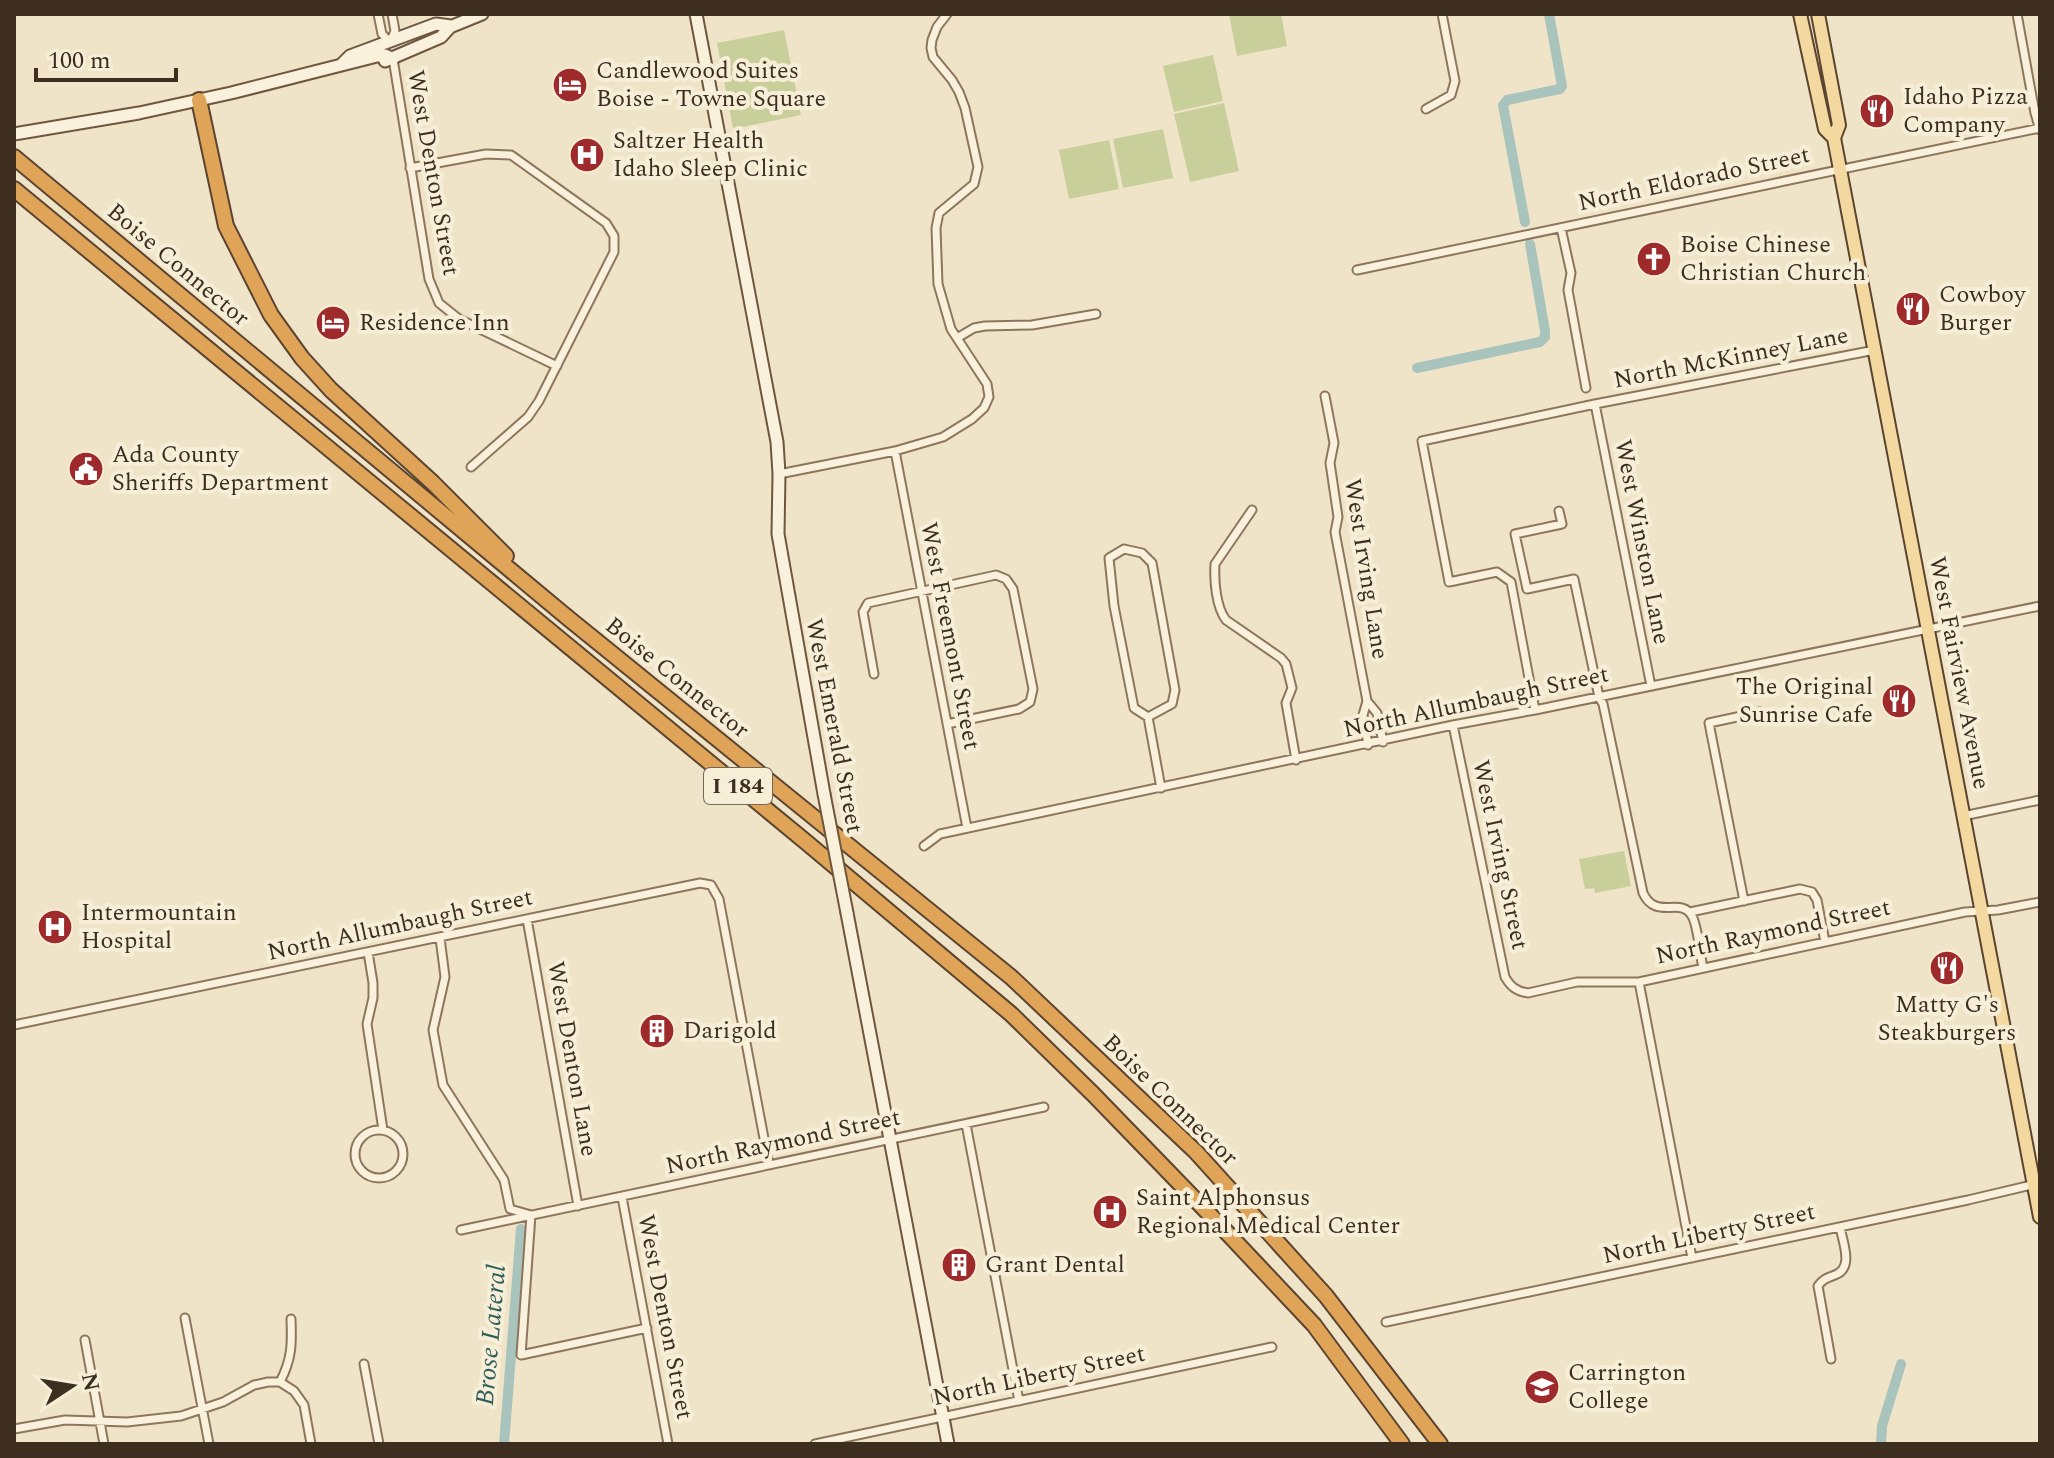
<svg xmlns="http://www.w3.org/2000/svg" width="2054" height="1458" font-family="Spectral,serif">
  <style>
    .green { fill: #c9cf9b }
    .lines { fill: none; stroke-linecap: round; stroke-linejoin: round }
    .canal { stroke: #a9c4bc; stroke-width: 10 }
    .street-casing { stroke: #8d765c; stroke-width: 11 }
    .secondary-casing { stroke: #6f573f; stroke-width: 15 }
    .primary-casing { stroke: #5b4430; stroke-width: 16 }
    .highway-casing { stroke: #5b4430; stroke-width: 18 }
    .street { stroke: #faf1dc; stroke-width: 7 }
    .secondary { stroke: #faf1dc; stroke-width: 11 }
    .primary { stroke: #f3d9a0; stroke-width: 12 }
    .highway { stroke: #e0a458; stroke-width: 14 }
    .secondary-bridge-casing { stroke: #6f573f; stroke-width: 15; stroke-linecap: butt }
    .secondary-bridge { stroke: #faf1dc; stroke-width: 11 }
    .labels { text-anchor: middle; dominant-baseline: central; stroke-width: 8; stroke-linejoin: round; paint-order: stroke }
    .shield { fill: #f7eed8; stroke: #756857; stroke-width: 2 }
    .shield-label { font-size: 22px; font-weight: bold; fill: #3d2e20 }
    .poi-label { font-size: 24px; fill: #3d2e20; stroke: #f7eed8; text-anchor: start }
    .street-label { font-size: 24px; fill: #3d2e20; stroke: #f7eed8 }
    .water-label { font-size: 26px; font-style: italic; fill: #2f5d5a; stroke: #f7eed8 }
  </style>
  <rect width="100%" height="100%" fill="#f0e4c8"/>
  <path class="green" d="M1229,14H1281L1287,46L1237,56Z
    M784,30L801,115L733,129L717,43Z
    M1213,55L1223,101L1174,112L1163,66Z
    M1224,103L1239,171L1190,182L1174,114Z
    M1163,129L1173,178L1123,188L1113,139Z
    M1109,140L1119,189L1069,199L1059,150Z
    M1624,851L1631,886L1595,893L1594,888L1585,889L1579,859Z"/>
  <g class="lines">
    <path class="canal" d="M1525,222L1503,105L1507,100L1560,89L1562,86L1549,14
      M1417,368L1540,342L1545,337V331L1530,244
      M504,1444L521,1229
      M1881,1444L1882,1426L1901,1364"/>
    <defs>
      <path id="street" d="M378,14L382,34L390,42L395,31L392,14
        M2017,14L2035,113L2040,130
        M393,59L429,279L439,303L459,319L557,366
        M1426,109L1451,95L1455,81L1442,14
        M410,168L486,154L511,155L606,223L614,236V252L539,401L528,417L471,467
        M1561,228L1571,273L1568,290L1586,388
        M1357,270L2040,128
        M957,338L974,328L985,326L1032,325L1096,314
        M1325,396L1334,443L1330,463L1338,517L1335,532L1367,701
        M1595,404L1651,686
        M895,451L967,828
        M779,474L895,451L943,437L972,419L984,408L989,397L987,384L951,329L938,284L936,228L939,213L974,184L978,167L965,108L959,92L952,80L933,57L931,48L932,40L937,27L947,14
        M1252,510L1215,564C1214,581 1216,607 1226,620L1281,658L1286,664L1292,688L1286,703L1296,760
        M1559,511L1562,524L1515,534L1527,589L1574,579L1599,697L1603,704L1643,893C1656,921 1681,896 1692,916C1698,926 1700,955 1703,968
        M1124,549L1142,553L1152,563L1175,690L1172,704L1148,717L1134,708L1114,606L1109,558Z
        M874,674L863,612L868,603L996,575L1006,579L1013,589L1033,689L1030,702L1019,709L947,724
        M1535,710L1511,582L1497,572L1449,582L1422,441L1595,404L1875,350
        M1148,717L1161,788
        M1453,725L1505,977C1511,987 1516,991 1528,993L1577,982H1639L1965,912L1998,910L2040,902
        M1368,745L1363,715L1367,701L1377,713L1383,742
        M1963,816L2040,800
        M924,846L940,834L1453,725L1535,710L2040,606
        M1744,901L1709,723L1760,712
        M1690,912L1800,889L1812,892L1817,900L1825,942
        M527,919L578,1206
        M440,938L445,977L433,1030L443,1085L504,1180L510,1209L531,1215L521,1355L647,1328
        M368,952L373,983V998L367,1024L383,1130
        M1639,982L1692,1258
        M14,1025L700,883L711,885L719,899L769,1165
        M966,1124L1019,1401
        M355 1154a24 24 0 1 1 48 0a24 24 0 1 1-48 0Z
        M622,1197L668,1444
        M461,1230L1044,1107
        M185,1318L209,1444
        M1386,1322L1968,1200L2040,1183
        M85,1340L104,1444
        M1831,1359L1818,1286C1823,1279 1827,1278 1835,1275C1854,1268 1843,1243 1840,1227
        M364,1364L379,1444
        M280,1382C292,1359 292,1344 291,1319
        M14,1429L65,1420L127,1422L181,1416L223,1402L254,1385L268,1382H280L294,1391L304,1405L311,1444
        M815,1444L1272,1347"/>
      <path id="secondary" d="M696,14L777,442L779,474L778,534L824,794
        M445,29L482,14
        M385,61L441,37L451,26
        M341,65L350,56L436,24L451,26
        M14,134L139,113L231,93L377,56L385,55L393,59
        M847,913L948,1444"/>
      <path id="primary" d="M1800,14L1825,129L1834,138
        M1818,14L1839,125L1834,138L2040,1217"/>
      <path id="highway" d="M199,100L226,226L271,315L302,358L331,390L433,483L506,556
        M14,157L568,618L1011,977L1196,1152L1326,1296L1440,1444
        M14,189L806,842L1011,1014L1093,1094L1216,1221L1314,1325L1402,1444"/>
    </defs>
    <use href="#street" class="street-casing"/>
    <use href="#secondary" class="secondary-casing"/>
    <use href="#primary" class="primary-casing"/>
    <use href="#highway" class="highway-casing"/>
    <use href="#street" class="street"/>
    <use href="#secondary" class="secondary"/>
    <use href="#primary" class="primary"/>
    <use href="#highway" class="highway"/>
    <defs>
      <path id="secondary-bridge" d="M824,794L847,913"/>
    </defs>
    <use href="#secondary-bridge" class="secondary-bridge-casing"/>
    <use href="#secondary-bridge" class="secondary-bridge"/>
  </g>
  <defs>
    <symbol id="hotel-disc" viewBox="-11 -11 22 22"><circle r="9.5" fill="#9e2a2b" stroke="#f7eed8"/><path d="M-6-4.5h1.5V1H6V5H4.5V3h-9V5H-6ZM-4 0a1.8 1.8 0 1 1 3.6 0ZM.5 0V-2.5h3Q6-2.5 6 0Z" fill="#fff"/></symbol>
    <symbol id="restaurant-disc" viewBox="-11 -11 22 22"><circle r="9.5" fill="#9e2a2b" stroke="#f7eed8"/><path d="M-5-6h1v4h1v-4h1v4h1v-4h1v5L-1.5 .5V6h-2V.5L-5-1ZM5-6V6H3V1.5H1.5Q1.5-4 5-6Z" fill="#fff"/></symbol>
    <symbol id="hospital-disc" viewBox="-11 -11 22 22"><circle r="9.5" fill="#9e2a2b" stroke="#f7eed8"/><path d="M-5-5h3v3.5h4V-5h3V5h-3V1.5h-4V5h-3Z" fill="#fff"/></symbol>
    <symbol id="church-disc" viewBox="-11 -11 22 22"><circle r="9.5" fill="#9e2a2b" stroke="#f7eed8"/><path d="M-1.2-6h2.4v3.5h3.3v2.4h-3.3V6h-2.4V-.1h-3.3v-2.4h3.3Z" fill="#fff"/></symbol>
    <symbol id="civic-disc" viewBox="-11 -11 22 22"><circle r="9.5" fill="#9e2a2b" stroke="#f7eed8"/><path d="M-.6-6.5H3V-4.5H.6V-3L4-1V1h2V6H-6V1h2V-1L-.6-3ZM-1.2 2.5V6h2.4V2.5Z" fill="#fff"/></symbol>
    <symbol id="building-disc" viewBox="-11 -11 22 22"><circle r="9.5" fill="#9e2a2b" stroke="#f7eed8"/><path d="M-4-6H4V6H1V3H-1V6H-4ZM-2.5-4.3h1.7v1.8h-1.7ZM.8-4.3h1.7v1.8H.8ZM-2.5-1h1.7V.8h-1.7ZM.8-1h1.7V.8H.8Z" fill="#fff"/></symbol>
    <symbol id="university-disc" viewBox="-11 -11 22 22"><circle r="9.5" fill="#9e2a2b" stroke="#f7eed8"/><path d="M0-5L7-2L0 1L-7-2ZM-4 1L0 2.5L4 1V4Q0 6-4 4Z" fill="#fff"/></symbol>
  </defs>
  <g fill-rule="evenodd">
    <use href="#hotel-disc" x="550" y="65" width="40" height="40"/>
    <use href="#restaurant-disc" x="1857" y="91" width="40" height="40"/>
    <use href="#hospital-disc" x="567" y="135" width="40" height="40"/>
    <use href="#church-disc" x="1634" y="239" width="40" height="40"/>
    <use href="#restaurant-disc" x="1893" y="289" width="40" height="40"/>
    <use href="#hotel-disc" x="313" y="303" width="40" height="40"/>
    <use href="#civic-disc" x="66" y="449" width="40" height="40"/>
    <use href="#restaurant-disc" x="1879" y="681" width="40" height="40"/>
    <use href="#hospital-disc" x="35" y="907" width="40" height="40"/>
    <use href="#restaurant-disc" x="1927" y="948" width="40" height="40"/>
    <use href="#building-disc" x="637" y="1011" width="40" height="40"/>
    <use href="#hospital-disc" x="1090" y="1192" width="40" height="40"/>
    <use href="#building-disc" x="939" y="1245" width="40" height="40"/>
    <use href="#university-disc" x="1522" y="1367" width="40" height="40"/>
  </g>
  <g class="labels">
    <rect class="shield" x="704" y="768" width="68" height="36" rx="6"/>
    <g class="shield-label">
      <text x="738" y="786">I 184</text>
    </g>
    <g class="poi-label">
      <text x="596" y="71">Candlewood Suites<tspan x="596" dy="28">Boise - Towne Square</tspan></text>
      <text x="1903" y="97">Idaho Pizza<tspan x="1903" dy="28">Company</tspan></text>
      <text x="613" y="141">Saltzer Health<tspan x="613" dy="28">Idaho Sleep Clinic</tspan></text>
      <text x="1680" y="245">Boise Chinese<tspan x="1680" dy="28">Christian Church</tspan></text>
      <text x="1939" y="295">Cowboy<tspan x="1939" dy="28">Burger</tspan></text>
      <text x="359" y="323">Residence Inn</text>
      <text x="112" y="455">Ada County<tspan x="112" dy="28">Sheriffs Department</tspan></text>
      <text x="1873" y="687" text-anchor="end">The Original<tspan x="1873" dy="28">Sunrise Cafe</tspan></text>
      <text x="81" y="913">Intermountain<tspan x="81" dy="28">Hospital</tspan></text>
      <text x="1947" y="1005" text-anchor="middle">Matty G's<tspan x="1947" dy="28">Steakburgers</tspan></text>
      <text x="683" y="1031">Darigold</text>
      <text x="1136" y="1198">Saint Alphonsus<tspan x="1136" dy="28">Regional Medical Center</tspan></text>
      <text x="985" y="1265">Grant Dental</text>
      <text x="1568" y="1373">Carrington<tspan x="1568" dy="28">College</tspan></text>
    </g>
    <g class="street-label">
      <text transform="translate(433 173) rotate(80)">West Denton Street</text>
      <text transform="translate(1694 179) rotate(-12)">North Eldorado Street</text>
      <text transform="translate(178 265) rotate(40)">Boise Connector</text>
      <text transform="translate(1731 358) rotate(-11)">North McKinney Lane</text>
      <text transform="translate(1642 542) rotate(79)">West Winston Lane</text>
      <text transform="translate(1366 569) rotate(81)">West Irving Lane</text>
      <text transform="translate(950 636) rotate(79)">West Freemont Street</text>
      <text transform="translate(1959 673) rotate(79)">West Fairview Avenue</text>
      <text transform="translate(677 678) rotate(39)">Boise Connector</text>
      <text transform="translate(1476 702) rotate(-12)">North Allumbaugh Street</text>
      <text transform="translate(834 726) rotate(79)">West Emerald Street</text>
      <text transform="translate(1500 855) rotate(78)">West Irving Street</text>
      <text transform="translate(400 925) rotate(-12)">North Allumbaugh Street</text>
      <text transform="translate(1773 932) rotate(-12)">North Raymond Street</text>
      <text transform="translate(572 1059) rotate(80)">West Denton Lane</text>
      <text transform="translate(1170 1100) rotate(44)">Boise Connector</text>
      <text transform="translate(783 1142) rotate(-12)">North Raymond Street</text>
      <text transform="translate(1709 1234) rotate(-12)">North Liberty Street</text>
      <text transform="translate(665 1317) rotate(79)">West Denton Street</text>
      <text transform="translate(1039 1376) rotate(-12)">North Liberty Street</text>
    </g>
    <g class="water-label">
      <text transform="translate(491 1335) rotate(-85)">Brose Lateral</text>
    </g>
  </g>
  <rect width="2054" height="1458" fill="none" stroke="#3d2e20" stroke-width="32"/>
  <g transform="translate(72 1386) rotate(78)" stroke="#f7eed8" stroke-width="6" paint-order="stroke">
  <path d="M0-6L14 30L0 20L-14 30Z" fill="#3d2e20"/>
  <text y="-12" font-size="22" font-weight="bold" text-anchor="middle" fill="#3d2e20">N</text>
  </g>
  <path d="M36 68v12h140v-12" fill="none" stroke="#3d2e20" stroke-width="4"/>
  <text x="48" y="68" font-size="24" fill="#3d2e20" stroke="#f7eed8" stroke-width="6" paint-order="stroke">100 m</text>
</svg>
